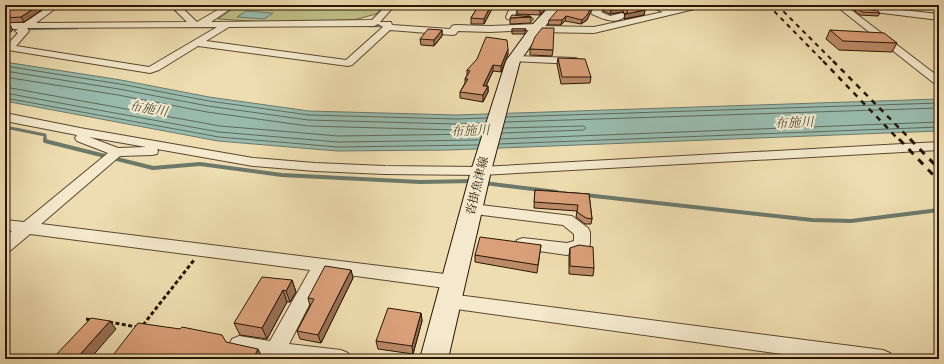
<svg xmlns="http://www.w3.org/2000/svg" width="944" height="364" font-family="Vollkorn,'Noto Serif JP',serif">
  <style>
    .green { fill: #bfbf87; stroke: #746a46 }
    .water { fill: #99bbad; stroke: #6c796a }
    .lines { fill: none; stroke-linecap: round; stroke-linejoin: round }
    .shore { stroke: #606859; stroke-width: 1 }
    .stream-far2 { stroke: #6c796a; stroke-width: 2.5 }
    .stream-far1 { stroke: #6c796a; stroke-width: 3 }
    .stream { stroke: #6c796a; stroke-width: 4 }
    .minor-casing { stroke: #5a4830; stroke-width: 2 }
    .secondary-casing { stroke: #281605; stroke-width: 2 }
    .path { stroke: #281605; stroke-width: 3; stroke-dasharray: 4 2.5; stroke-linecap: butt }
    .minor { fill: #f4e9cc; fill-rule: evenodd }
    .secondary { fill: #f4e9cc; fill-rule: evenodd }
    .rail-far2 { stroke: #281605; stroke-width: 2; stroke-dasharray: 4.5 4.5; stroke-linecap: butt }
    .rail-far1 { stroke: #281605; stroke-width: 2.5; stroke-dasharray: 5.5 5.5; stroke-linecap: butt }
    .rail { stroke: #281605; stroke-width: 3; stroke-dasharray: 7 7; stroke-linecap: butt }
    .wall { fill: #bb8a68; stroke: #281605 }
    .shaded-wall { fill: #987055; stroke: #281605 }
    .building { fill: #d9a079; stroke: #281605 }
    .labels { text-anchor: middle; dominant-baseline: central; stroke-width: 4; stroke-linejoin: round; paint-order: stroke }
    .street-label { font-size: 12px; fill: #281605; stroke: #f4e9cc }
    .water-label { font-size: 13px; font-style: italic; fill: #505040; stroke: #f4e9cc }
  </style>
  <rect width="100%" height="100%" fill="#eeddb0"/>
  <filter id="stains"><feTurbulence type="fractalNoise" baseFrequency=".005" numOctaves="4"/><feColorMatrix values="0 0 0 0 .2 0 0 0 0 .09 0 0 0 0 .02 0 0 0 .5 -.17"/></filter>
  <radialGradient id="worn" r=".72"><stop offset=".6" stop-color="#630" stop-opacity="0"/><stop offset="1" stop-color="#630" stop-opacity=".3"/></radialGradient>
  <path class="green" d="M238,5H385L376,14L354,20L266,22L218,19Z"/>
  <path class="water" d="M246,11L273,13L264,19L237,17Z
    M5,62L121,80L209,97L309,111L456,115L939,99V131L449,150L337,151L218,141L5,101Z"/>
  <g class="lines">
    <path class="shore" d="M5,66L120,84L209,101L309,115L456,119L487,118
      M5,71L119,89L208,106L308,120L455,124L485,123
      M5,77L118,95L207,112L308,126L455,130L483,129
      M5,87L220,126L338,136L482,134
      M5,93L219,132L338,142L480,140
      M5,98L219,137L338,147L478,145
      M506,117L939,103
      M505,122L939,108
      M502,133L584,130L586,128L584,126L503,128
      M500,139L939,122
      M499,144L939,127"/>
    <path class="stream-far2" d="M169,5L181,15
      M5,6L20,5
      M694,9L713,5
      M369,26H385
      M23,29L77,28"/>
    <path class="stream-far1" d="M5,127L45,135V140"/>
    <path class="stream" d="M45,139V141L153,168L200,164L282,175L420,182L474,181
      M484,183L557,192
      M585,195L812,220L851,221L939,210"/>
    <defs>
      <path id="minor" d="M51,5H60L36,23L187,22L170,5H179L197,22L226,5H236L211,22L372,20L387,5H395L380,22H391L392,25L450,29L452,26L455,25L490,26L537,24L541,26L594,27L663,12L646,5H658L670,9L690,5H704L703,7L594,33L536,32L532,30L490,32L458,31L456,34L453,35L390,30L352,65L348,66L198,46L159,70L150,73L8,50L5,47L18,33L15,31L18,29H5V23H24ZM378,24L383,27L346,60L206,41L229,27L374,26ZM217,27L149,67L16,46L29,31L27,28Z
        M511,5H519L515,15L529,16L533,19L529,22L507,19L506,17Z
        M588,5H604L605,7L601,12L610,16L622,13L626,16C615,25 603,19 592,14L591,12L595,8Z
        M835,5H855L939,14V20L850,9L939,77V85L935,84Z
        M514,56L576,58L581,61L576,64L511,61L509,59L511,57Z
        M5,113L80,128L253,158L315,163L385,166L481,167L939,142V150L481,175L385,174L315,171L253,166L157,149L158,151L157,154L152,155L120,156L41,224L453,275L459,277L462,282L459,287L453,289L326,272L289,344L341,350L348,353L351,359C313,359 269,364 232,351L229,345L232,339L239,336L270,341L310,270L30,234L11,250L5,252V237L12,231L5,230V220L24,222L108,153L77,141L75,138L77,135L5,121ZM89,137L146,147L118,148Z
        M472,204L572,216L588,228L590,232V244L588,248L567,255L517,248L515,244L517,240L523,238L567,243L574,241V234L563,225L467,213L465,209L467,205Z
        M449,294L883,350L890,353L893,359H818L449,308L443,306L440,301L443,296Z"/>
      <path id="secondary" d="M551,5H563L542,30L520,61L491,171L448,359H420L471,171L506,61L533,24Z"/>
    </defs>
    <use href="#minor" class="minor-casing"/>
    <use href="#secondary" class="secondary-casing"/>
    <path class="path" d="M86,319L92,320
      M109,322L137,327
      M143,325L194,260"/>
    <use href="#minor" class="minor"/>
    <use href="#secondary" class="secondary"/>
    <path class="rail-far2" d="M768,5L824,62
      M777,5L834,62"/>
    <path class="rail-far1" d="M823,61L899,140
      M833,61L911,140"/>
    <path class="rail" d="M899,139L939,181
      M910,139L939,169"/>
  </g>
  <path class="wall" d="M15,5H49L24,22L5,23V13L16,7Z
    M59,5H74L73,6L60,7Z
    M479,5H494L484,24H471V18Z
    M549,5L540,15L517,14V9Z
    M605,5H638L635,6L645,10L644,15L624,19L625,14L623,12L610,14L603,11L604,7Z
    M857,8L880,13L878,16L860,15L855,11Z
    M592,9L587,20L581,24L565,21L561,25H548L549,20Z
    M531,17V23L510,24V18Z
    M512,29H526L525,32L524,34H512Z
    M442,30V36L434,46L421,45L420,39Z
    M830,30L897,43L892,52L839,50L826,39Z
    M530,49L553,50L552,56L530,55Z
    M508,54L501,72L493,71L486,86H488V92L483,102L460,98V92L465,83V79L467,75V70Z
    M558,58L591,77L590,83L561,84L557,64Z
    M535,190L589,194L592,219L591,224H585L576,217L577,211L534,208Z
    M541,245L537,273L475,262V255Z
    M570,248L594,268L593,276L569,274V256Z
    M351,270L353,278L321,343L300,339L297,331L310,306L308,298Z
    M292,280L296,292L290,302H287L267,339L240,335L234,323Z
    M421,313L422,321L413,354L378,349L376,341Z"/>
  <path class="shaded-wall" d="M39,5H49L24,22L21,17Z
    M491,5H494L484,24V19Z
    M545,5H549L540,15V10Z
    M593,5L592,9L587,20L581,24L582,20Z
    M624,7L623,12L610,14L611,10Z
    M645,10L644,15L624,19L625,14Z
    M566,16L565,21L561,25L562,20Z
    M10,25L13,30L6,36L5,35V28Z
    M442,30V36L434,46V40Z
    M508,49V54L501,72V66Z
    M493,65V71L483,92V86Z
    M488,86V92L483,102V95Z
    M351,270L353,278L321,343L318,335Z
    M292,280L296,292L290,302L286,291Z
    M283,290L287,302L267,339L262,328Z
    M421,313L422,321L413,354L412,346Z
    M110,321L116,329L90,359H76Z
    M258,349L263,359H253Z"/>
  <path class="building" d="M19,5H39L21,17L5,18V13Z
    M479,5H491L484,19L471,18Z
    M520,5H545L540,10L517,9Z
    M562,5H593L587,15L582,20L566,16L562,20H549Z
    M605,5H634L645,10L625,14L628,12L624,7L611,10L604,7Z
    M857,8L878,11L880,13L862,12Z
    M512,15L531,17L510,18Z
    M5,24L10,25L5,28Z
    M542,28H554L553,50L530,49L535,37Z
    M428,29L442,30L434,40L420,39Z
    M512,29H526L524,31H512Z
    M830,30L884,33L897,43L843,41Z
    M486,37L507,40L508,49L501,66L493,65L483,86H488L483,95L460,92L468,79H465L470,71L467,70L477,59Z
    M558,58L585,59L591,77H562Z
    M535,190L589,194L592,219L586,218L577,212L578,205L534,202Z
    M480,237L541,245L538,265L475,255Z
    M579,245L593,247L594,268L570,266V248Z
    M325,266L351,270L318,335L297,331L314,299L308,298Z
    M262,277L292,280L286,291L283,290L262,328L234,323Z
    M388,308L421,313L412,346L376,341Z
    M91,318L110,321L76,359H52Z
    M138,323L180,329L182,327L222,335L226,342L258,349L253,359H110Z"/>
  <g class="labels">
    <g class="street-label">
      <text transform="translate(478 186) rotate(-76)">沓掛魚津線</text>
    </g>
    <g class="water-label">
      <text transform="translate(148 110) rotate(10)">布施川</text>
      <text transform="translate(794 124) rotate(-3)">布施川</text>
      <text transform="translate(470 132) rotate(-3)">布施川</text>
    </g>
  </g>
  <rect width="944" height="364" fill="none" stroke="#eeddb0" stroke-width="20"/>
  <rect x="6" y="6" width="932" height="352" fill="none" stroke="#281605" stroke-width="2"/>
  <rect x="10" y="10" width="924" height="344" fill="none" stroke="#281605"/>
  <rect width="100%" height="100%" filter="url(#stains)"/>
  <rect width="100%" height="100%" fill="url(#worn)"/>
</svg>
